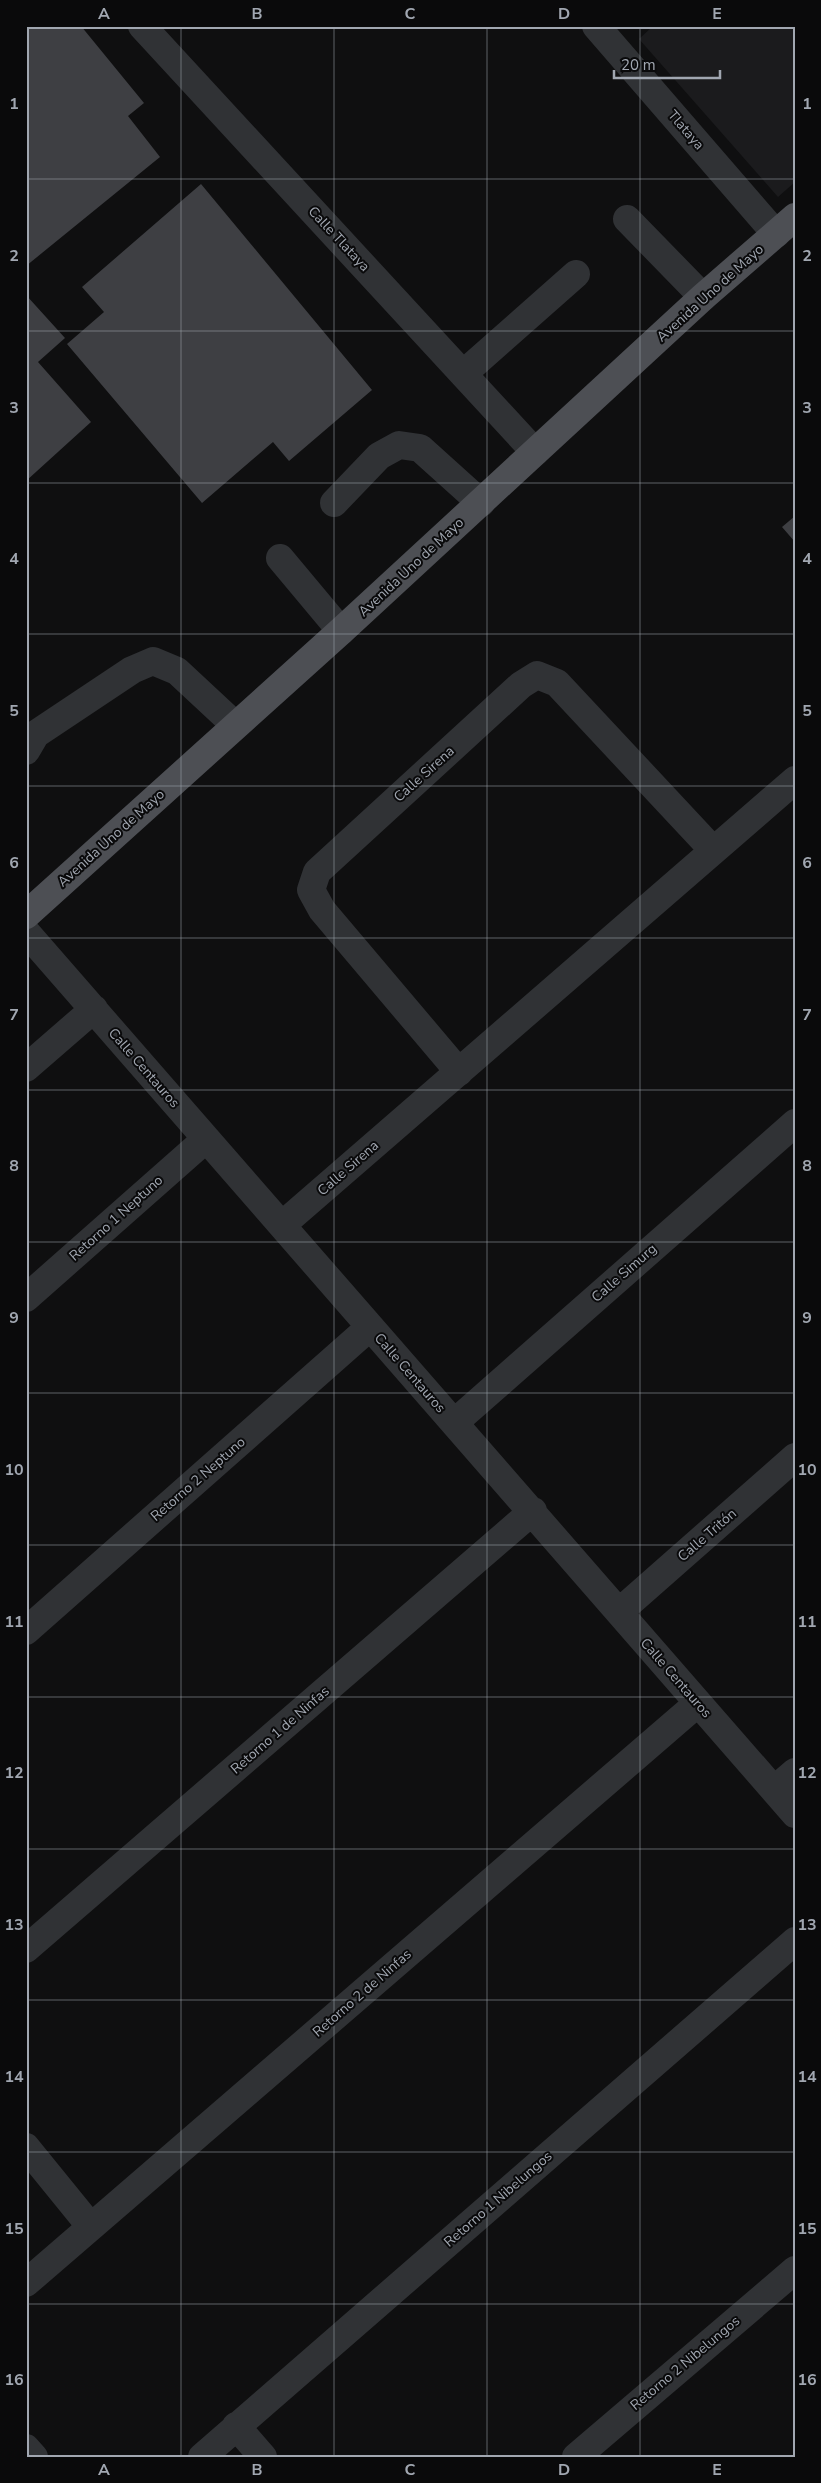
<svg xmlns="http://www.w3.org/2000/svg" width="821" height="2483" font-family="'Nunito Sans',sans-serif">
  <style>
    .built { fill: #1b1b1d }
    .building { fill: #3e3f43 }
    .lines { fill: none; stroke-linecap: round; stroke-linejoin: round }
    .minor { stroke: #303235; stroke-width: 28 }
    .major { stroke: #4d4f54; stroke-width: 28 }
    .grid { fill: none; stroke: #a1a7b1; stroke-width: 1; stroke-opacity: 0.55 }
    .labels { text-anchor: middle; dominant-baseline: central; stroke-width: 4; stroke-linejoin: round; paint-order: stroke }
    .street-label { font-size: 14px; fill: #a1a7b1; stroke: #0a0a0b }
    .neatline { fill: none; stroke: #a1a7b1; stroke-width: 2 }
    .grid-label { font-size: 16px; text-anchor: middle; font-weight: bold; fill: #a1a7b1 }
  </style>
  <rect width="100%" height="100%" fill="#0f0f10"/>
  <path class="built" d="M653,26H795V182L778,197L639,39Z"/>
  <path class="building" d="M26,26H81L144,103L128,116L160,157L26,266Z
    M201,184L372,390L289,461L273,442L202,503L67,344L104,312L82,287Z
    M26,295L65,338L38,362L91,422L26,481Z
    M795,516V542L782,527Z"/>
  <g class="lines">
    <path class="minor" d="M142,26L535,452
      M596,26L776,234
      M627,219L703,297
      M464,373L576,274
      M334,503L379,456L399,445L420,448L481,503
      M280,558L341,631
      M26,751L36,734L132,670L153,661L177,671L235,725
      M26,932L795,1814
      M26,1068L94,1009
      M459,1072L322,910L311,890L317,872L521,685L537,675L557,683L713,850
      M282,1225L795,780
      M26,1298L206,1139
      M454,1423L795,1123
      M619,1612L795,1457
      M26,1631L370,1327
      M774,1790L795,1772
      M26,1949L533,1511
      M26,2147L91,2227
      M26,2283L698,1703
      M236,2426L263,2457
      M26,2448L34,2457
      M202,2457L795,1941
      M576,2457L795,2270"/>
    <path class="major" d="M26,915L341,631L703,297L795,217"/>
  </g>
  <path class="grid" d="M181,26V2457M334,26V2457M487,26V2457M640,26V2457M26,179H795M26,331H795M26,483H795M26,634H795M26,786H795M26,938H795M26,1090H795M26,1242H795M26,1393H795M26,1545H795M26,1697H795M26,1849H795M26,2000H795M26,2152H795M26,2304H795"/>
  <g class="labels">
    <g class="street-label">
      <text transform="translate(686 130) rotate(49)">Tlataya</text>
      <text transform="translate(339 239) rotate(47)">Calle Tlataya</text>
      <text transform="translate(710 293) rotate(-42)">Avenida Uno de Mayo</text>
      <text transform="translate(411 567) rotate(-43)">Avenida Uno de Mayo</text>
      <text transform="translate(424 774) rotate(-42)">Calle Sirena</text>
      <text transform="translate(111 838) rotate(-42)">Avenida Uno de Mayo</text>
      <text transform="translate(144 1068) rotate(49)">Calle Centauros</text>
      <text transform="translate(348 1168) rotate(-41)">Calle Sirena</text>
      <text transform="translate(116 1218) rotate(-42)">Retorno 1 Neptuno</text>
      <text transform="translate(624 1273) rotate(-41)">Calle Simurg</text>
      <text transform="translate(410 1373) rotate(49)">Calle Centauros</text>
      <text transform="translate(198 1479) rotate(-41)">Retorno 2 Neptuno</text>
      <text transform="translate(707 1535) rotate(-41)">Calle Tritón</text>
      <text transform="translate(676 1678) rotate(49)">Calle Centauros</text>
      <text transform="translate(280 1730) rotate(-41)">Retorno 1 de Ninfas</text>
      <text transform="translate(362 1993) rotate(-41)">Retorno 2 de Ninfas</text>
      <text transform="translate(498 2199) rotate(-41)">Retorno 1 Nibelungos</text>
      <text transform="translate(685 2363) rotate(-40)">Retorno 2 Nibelungos</text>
    </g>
  </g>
  <rect width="821" height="2483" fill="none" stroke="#0a0a0b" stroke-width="55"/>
  <path d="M614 70v8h106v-8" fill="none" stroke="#a1a7b1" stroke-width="2.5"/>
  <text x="621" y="70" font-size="15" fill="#a1a7b1" stroke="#0a0a0b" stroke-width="4" paint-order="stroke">20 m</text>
  <rect x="28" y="28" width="766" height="2428" class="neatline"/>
  <g class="grid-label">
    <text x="104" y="19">A</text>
    <text x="257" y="19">B</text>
    <text x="410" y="19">C</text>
    <text x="564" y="19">D</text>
    <text x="717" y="19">E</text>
    <text x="14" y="109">1</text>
    <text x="807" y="109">1</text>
    <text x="14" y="261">2</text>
    <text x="807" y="261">2</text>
    <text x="14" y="413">3</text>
    <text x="807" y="413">3</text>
    <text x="14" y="564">4</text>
    <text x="807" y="564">4</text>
    <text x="14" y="716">5</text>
    <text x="807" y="716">5</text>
    <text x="14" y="868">6</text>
    <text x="807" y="868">6</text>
    <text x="14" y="1020">7</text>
    <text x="807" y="1020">7</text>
    <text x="14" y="1171">8</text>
    <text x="807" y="1171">8</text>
    <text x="14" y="1323">9</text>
    <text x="807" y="1323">9</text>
    <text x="14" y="1475">10</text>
    <text x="807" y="1475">10</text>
    <text x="14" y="1627">11</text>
    <text x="807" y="1627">11</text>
    <text x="14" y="1778">12</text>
    <text x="807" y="1778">12</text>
    <text x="14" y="1930">13</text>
    <text x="807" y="1930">13</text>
    <text x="14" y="2082">14</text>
    <text x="807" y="2082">14</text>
    <text x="14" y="2234">15</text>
    <text x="807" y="2234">15</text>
    <text x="14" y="2385">16</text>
    <text x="807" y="2385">16</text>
    <text x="104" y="2475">A</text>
    <text x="257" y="2475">B</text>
    <text x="410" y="2475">C</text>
    <text x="564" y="2475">D</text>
    <text x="717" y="2475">E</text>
  </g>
</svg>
